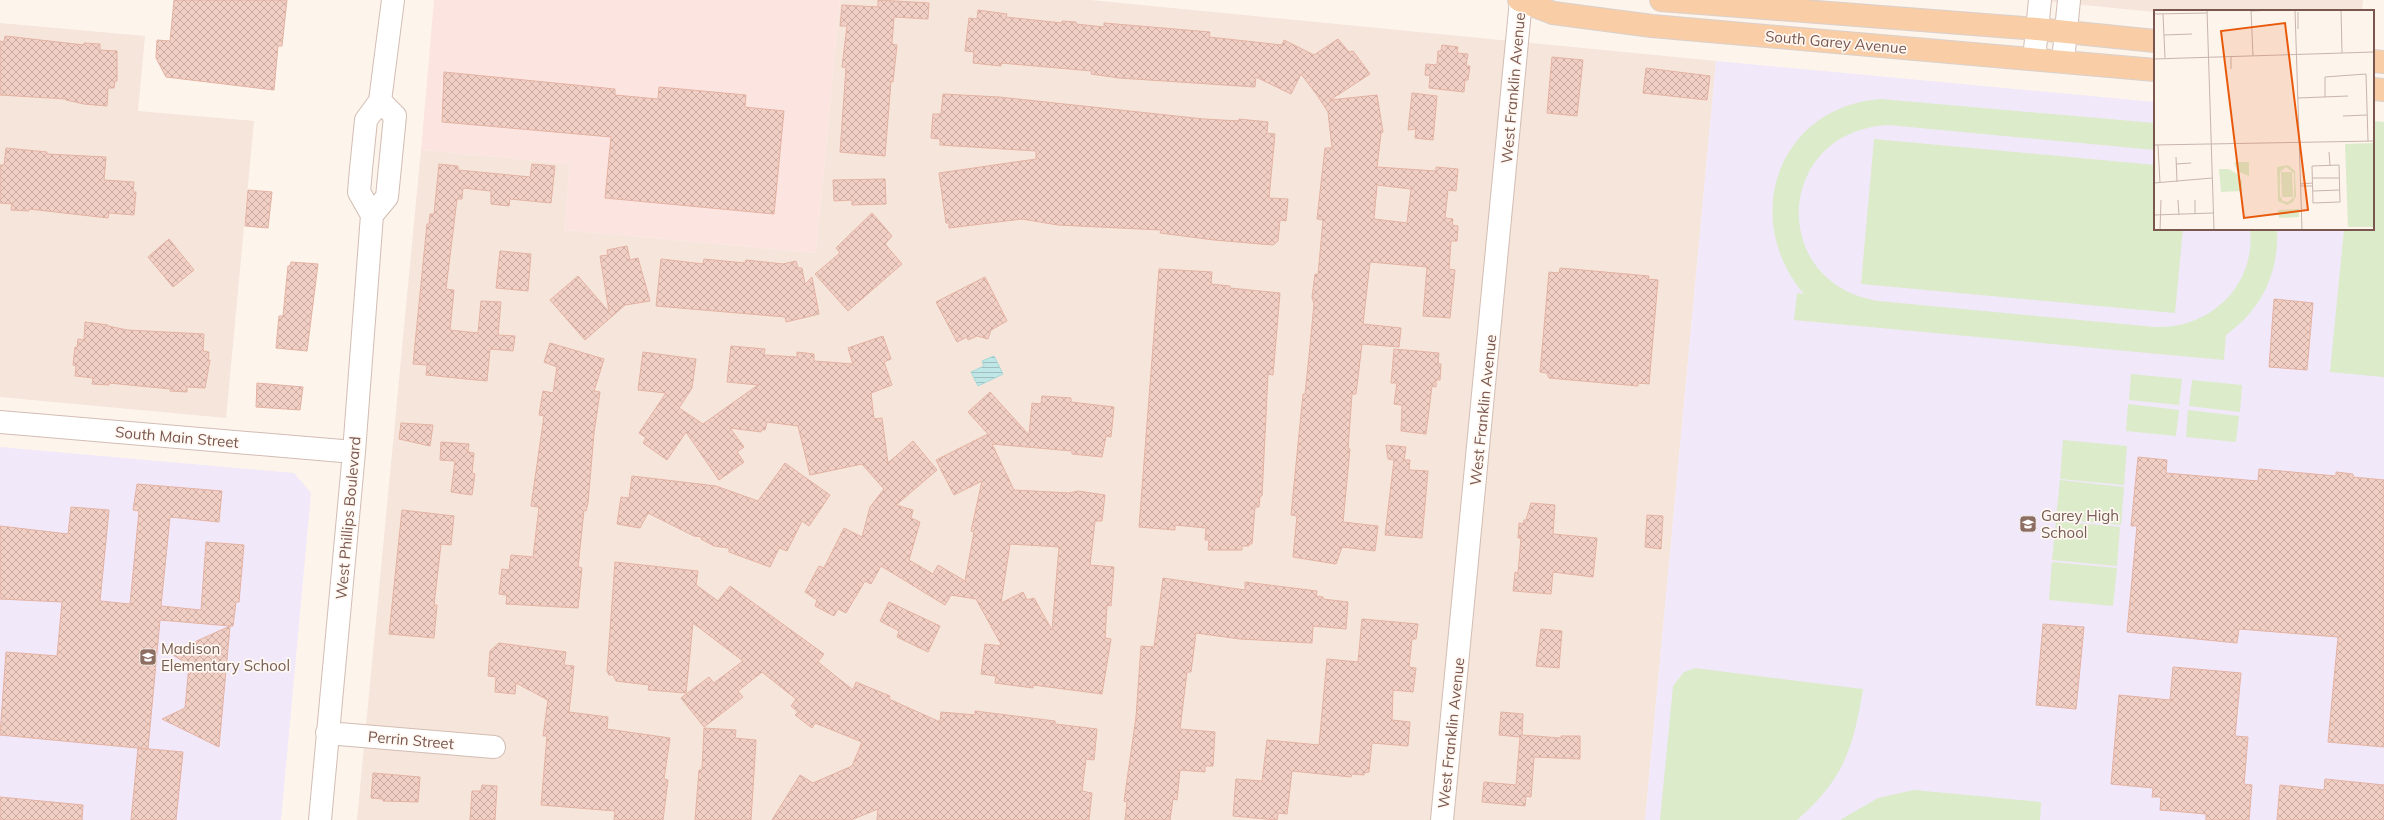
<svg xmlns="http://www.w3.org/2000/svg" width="2384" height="820" font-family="Mulish,sans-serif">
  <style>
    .residential { fill: #f5e5da }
    .commercial { fill: #fce5e0 }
    .education { fill: #f1e8fa }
    .green { fill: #dcebca }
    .water { fill: url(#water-rules); stroke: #a6d9d9 }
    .building { fill: url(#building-cross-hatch); stroke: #e5b3a4; fill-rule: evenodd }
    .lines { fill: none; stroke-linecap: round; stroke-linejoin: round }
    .minor-casing { stroke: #d2bdb3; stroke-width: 24 }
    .major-casing { stroke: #d9d0cd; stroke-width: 24 }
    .minor { stroke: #fff; stroke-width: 22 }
    .major { stroke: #f9cea6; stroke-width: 22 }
    .labels { text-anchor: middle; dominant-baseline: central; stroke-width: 3.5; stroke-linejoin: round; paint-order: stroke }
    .street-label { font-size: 15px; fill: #79574e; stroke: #fff8f3 }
    .education-label { font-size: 15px; fill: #785e54; stroke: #fff8f3; text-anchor: start }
    .inset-road { fill: none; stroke: #c8b5ad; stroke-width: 1 }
    .view { fill: #e8590c; fill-opacity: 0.15; stroke: #e8590c; stroke-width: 2 }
    .inset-edge { fill: none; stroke: #79574e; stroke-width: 2 }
  </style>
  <defs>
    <pattern id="water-rules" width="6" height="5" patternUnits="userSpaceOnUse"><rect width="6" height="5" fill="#c0e7e7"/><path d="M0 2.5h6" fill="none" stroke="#a1bebd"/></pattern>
    <pattern id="building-cross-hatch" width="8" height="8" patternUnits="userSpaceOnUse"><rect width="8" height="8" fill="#f2cfc4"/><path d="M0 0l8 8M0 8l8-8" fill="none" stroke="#c9aba1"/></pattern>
  </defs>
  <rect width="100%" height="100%" fill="#fdf4ec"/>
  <path class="residential" d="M840,0H1090L1716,61L1645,820H357L421,150L570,164L564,230L816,253Z
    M2032,0H2363L2362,11L2155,12Z
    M0,23L145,36L138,111L254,121L226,418L0,397Z"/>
  <path class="commercial" d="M434,0H840L816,253L564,230L570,164L421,150Z"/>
  <path class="education" d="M1716,61L2155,102V229H2373L2384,123V820H1645Z
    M0,447L294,473L311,493L281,820H0Z"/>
  <path class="green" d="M1881,99L2155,123V150L1888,125C1775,131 1767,283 1878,301L2155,327C2210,329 2256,286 2250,229H2277C2279,273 2262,309 2226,335L2224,360L1794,320L1797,293L1804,294C1739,218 1779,106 1881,99Z
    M2373,121L2384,122V377L2330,372L2344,229H2373Z
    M1874,139L2155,165V229H2183L2175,313L1861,284Z
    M2131,374L2182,379L2179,405L2129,400Z
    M2192,380L2242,385L2240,412L2189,406Z
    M2128,404L2179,410L2176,436L2126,431Z
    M2188,410L2239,416L2236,442L2186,437Z
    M2063,440L2127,446L2124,485L2060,479Z
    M2060,480L2124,487L2121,525L2056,519Z
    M2056,521L2120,527L2117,566L2052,560Z
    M2052,562L2117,568L2113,606L2049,600Z
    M1695,668L1863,689C1853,749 1844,779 1797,820H1660L1673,686L1684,672Z
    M1914,790L2041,802L2040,820H1840L1878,798Z"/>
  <path class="water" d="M994,356L1003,374L978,386L971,372L984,366L982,361Z"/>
  <path class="building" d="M174,0H287L282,46H278L274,90L166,77L156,58L157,40L170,41Z
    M878,0L929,3L928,19L894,17L892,44L897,45L893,82L891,81L885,156L840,152L846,68L842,67L847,26H840L842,5L878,7Z
    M978,10L1007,14L1006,17L1062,23V21L1076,22V24L1104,27V23L1210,32L1209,37L1282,45L1284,40L1314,55L1338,39L1349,52L1353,51L1370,74L1330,100L1377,95L1383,132L1381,133L1377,167L1436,171V167L1458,169L1456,191L1448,190L1445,218L1453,219L1452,225L1458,226L1457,241H1451L1449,269L1455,270L1450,318L1423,316L1427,267L1370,262L1363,324L1401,328L1399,347L1362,344L1356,394H1352L1348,449H1350L1343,522L1378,526L1375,551L1342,547L1336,564L1293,557L1297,516L1291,515L1303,394H1305L1310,346L1314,304L1312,297L1315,274L1318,275L1323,220L1317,219L1325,148H1332L1328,112L1317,95L1301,74L1291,94L1256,77L1255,87L1119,78L1091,74L1092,71L1001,63V66L973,63L974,52L965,51L969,18L977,19ZM1377,185L1411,189L1407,223L1374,219Z
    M5,36L84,45V43L100,44V50L117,51V81H115L114,88H108L107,106L84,104L66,100V99L0,95V41L4,42Z
    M1442,45L1458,47L1457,53L1468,54L1466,66H1470L1468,80H1465L1464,92L1429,88L1430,76L1425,75L1426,64L1437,65L1438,51H1441Z
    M1552,57L1583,60L1577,116L1547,113Z
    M1646,68L1710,76L1707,100L1643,93Z
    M444,72L615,89V95L658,99L659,87L746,95L745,107L784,111L774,214L605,198L611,137L442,122Z
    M1412,93L1437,96L1433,140L1415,138L1416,129L1408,130Z
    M943,94L999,97L1204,119L1239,121V119L1268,122L1267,133L1275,134L1269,198L1288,199L1286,221L1280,220L1278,241L1273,245L1214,240L1160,233L1161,230L1058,225L1022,219L949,228V223H946L939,173L1036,159V151L940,145V139L931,138L933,114H941Z
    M6,148L47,152V154L106,157L104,180L134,182L133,192H136L134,215L109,213L108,218L29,209V211L11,210L12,204L0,203V165H4Z
    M439,164L458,166V170L530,177L532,164L555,166L551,203L510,199L509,206L491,204V191L463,188L462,199H457L446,289L454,290L450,330L478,333L481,301L501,302L498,335L515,336L513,351L490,349L487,381L426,375L427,365L413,364L427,224H429L430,214H434Z
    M885,179L886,204L852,205V200L834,201L833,180Z
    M248,190L272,192L268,228L245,226Z
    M872,213L892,236L885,244L902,264L848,311L815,274L840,253L836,248Z
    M169,239L194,270L173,287L148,257Z
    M627,246L630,260L638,258L650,301L625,305L585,340L550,300L578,276L609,312L600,256L608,255L607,250Z
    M500,251L531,254L528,291L496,288Z
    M661,259L703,264L704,259L745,263L746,260L783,264L796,261L798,268H802L805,284L812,277L819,314L786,322L785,317L656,306Z
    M291,262L318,264L307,351L276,348L279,316H283L288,266H290Z
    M1560,268L1649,276L1648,279L1658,280L1649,384L1638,383V386L1549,378L1547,373L1540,372L1549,272L1559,273Z
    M1159,269L1212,272L1211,284L1230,286V288L1280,293L1273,375L1268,374L1262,496H1260L1259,507H1255L1252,544H1249V546H1242V550H1208L1209,540H1205L1206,528L1175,525V530L1139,527Z
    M985,277L1007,321L991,330L988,339L977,336L968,340L967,337L957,342L936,302Z
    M2274,299L2313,303L2307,370L2269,367Z
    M85,322L108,325V326L127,330L204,334L203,351L209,352L208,360H210L205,388L187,387V392L170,391L171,389L109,383V385L92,384L93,378L75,376L76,366L73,365L75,347L77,348L78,339L84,340Z
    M883,336L891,359L884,362L892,385L871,393L874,419L882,418L888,463L913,441L937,470L896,505L913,510L911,518L920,522L909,560L933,574L938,565L965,581L974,532L971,531L982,481L954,495L936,460L988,434L968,412L990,392L1029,435L1032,403L1041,404L1042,396L1071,398V402L1114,407L1111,437L1106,436L1102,457L1072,454V451L992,444L1014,490L1069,493L1078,491L1105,495L1102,521H1095L1090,565L1114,567L1111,606L1107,605L1105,638L1111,639L1102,694L1033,685V688L995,683L996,676L981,674L985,644L1002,646L976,599L951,595L945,605L881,566L871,584L865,581L846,613L838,609L834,616L815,606L817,600L805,592L819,566L824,568L844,528L862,537L870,507L884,489L862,464L810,475L798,426L767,422L765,430H761V432L730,428L744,447L737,452L744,462L719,480L686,432L667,460L643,443L646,438L639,433L666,393L638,390L643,352L696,359L692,388L679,408L703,424L758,385L727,382L731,346L765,349L764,355L797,357V352L814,354V361L853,364L848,348ZM1010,544L1059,547L1052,630L1034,598L1027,600L1023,592L1001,603Z
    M550,343L604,359L594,391L600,392L594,433L588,503L586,511L584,510L578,567L582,568L578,608L506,604L507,595L499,594L502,569L509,570L511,555L533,557L539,507L531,506L544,416L539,415L543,391L553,393L557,367L544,362Z
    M1394,349L1439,353L1438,364H1441L1440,380H1436V387L1432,386L1426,434L1401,431L1402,405L1394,404L1397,383H1391Z
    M257,383L303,387L300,410L256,407Z
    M401,423L433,425L430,446L399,439Z
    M441,442L469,444L468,452L474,453L472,473L475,474L472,495L451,492L455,461L440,460Z
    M1386,445L1406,447L1404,460H1410L1409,470L1428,471L1422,538L1385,535L1394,460L1388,459Z
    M2138,457L2167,460L2166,473L2258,481L2259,469L2336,476V472L2353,474V477L2384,480V747L2328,742L2338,637L2239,629L2237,643L2127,632L2137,526H2131Z
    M785,463L830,495L809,526L802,521L787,551L779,548L770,567L729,552V548L714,546L701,539L702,537L694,536L648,513L640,528L617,524L621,497L629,498L632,476L716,486L758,501Z
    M137,484L222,491L219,522L170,517L161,606L201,610L206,542L244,545L239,602H236L233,626H230L219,747L162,719L185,708L189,665L170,653L230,626L160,620L148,749L0,735L6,652L57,656L62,602L0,599V526L68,534L71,507L109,510L100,601L130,604L139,511L133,510Z
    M1531,503L1555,505L1553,534L1597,538L1593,577L1553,572L1551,594L1513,591L1515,572L1518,573L1521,538H1518L1519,523L1523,524L1524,520H1526Z
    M402,510L454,516L451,545L441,544L434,605H437L434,638L389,634Z
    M1647,515L1663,516L1661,549L1645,547Z
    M615,562L698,571L696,585L718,601L730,586L824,654L818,662L853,690L856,682L890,696L889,699L940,722L941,712L975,715V711L1055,721V724L1097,729L1094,760L1086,759L1082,791L1092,793L1089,820H877L878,809L851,820H772L800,775L813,783L852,766L862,742L815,723L812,728L795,715L798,712L791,706L796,699L762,672L738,691L743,697L704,727L681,698L709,677L714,683L743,661L693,623L686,693L648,690L649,685L616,681L613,675H609L607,671Z
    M1163,578L1245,590V582L1317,591L1316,596L1323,597V599L1348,602L1346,629L1313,626L1312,643L1240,639L1196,633L1191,672H1187L1180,729L1215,732L1213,766H1205V772L1180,770L1177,800L1173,799L1170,820H1125L1127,802L1124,801L1136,717L1141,646L1154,647Z
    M889,602L940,626L928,652L897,637L899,631L880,621Z
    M1362,619L1418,624L1416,639H1412L1409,667L1416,668L1413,692L1393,690L1392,720L1410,722L1408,746L1372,743L1369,772L1364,773V775L1352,774L1351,777L1292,771L1287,814L1278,813L1277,820L1233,816L1236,779L1262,781L1267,740L1319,745L1327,659L1358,662Z
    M2043,624L2084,627L2076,709L2036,705Z
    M1541,629L1562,631L1559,668L1536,666Z
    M499,643L566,652L564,665L574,666L569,712L608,717L607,729L670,738L664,779L668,780L663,820H614L615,811L541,805L547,736H543L548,700L516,683L515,694L495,692L496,677L488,676L490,651Z
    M2173,667L2241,673L2235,736L2248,737L2244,784L2252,785L2249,820H2206V814L2160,810L2161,797H2152L2153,788L2111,784L2119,695L2170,700Z
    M1501,712L1523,714L1522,735L1561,738V736H1580V759L1534,757L1531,797L1526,796L1525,806L1482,802L1484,782L1516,785L1520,737L1499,735Z
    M704,728L736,730L735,738L756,740L751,820H695L699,770H702Z
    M138,748L183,752L176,820H131Z
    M373,773L420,777L418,802L383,801V799L371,798Z
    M2325,779L2384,785V820H2277L2280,785L2324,790Z
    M482,785L497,786L495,820H470L472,791H481Z
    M0,797L83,805L82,820H0Z"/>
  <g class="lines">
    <defs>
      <path id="minor" d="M2034,59L2040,0
        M2063,61L2069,0
        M372,215L387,197L395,116L380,101
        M0,422L354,452
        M327,733L494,747
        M320,820L354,452L372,215L359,192L361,169L366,120L380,101L393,0
        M1442,820L1521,0"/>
      <path id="major" d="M1519,0L1553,13L1652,26L2155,70
        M1661,0L2037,29L2155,41
        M2373,61L2384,62
        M2373,89L2384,90"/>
    </defs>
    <use href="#minor" class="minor-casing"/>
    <use href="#major" class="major-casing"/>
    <use href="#minor" class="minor"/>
    <use href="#major" class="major"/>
  </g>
  <defs>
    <symbol id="school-square" viewBox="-11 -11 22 22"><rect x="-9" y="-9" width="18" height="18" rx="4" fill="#8d6e63" stroke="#fff8f3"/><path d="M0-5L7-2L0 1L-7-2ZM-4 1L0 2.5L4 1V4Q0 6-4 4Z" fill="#fff"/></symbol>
  </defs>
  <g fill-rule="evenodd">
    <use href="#school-square" x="2018" y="514" width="20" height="20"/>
    <use href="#school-square" x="138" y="647" width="20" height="20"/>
  </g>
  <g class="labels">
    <g class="street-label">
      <text transform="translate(1836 42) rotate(5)">South Garey Avenue</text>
      <text transform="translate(1513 88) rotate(-85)">West Franklin Avenue</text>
      <text transform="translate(1483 410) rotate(-84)">West Franklin Avenue</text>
      <text transform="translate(177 437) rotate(5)">South Main Street</text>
      <text transform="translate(348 518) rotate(-85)">West Phillips Boulevard</text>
      <text transform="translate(1451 733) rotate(-84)">West Franklin Avenue</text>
      <text transform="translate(411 740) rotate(5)">Perrin Street</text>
    </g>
    <g class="education-label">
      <text x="2041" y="515">Garey High<tspan x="2041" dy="17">School</tspan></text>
      <text x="161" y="648">Madison<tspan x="161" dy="17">Elementary School</tspan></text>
    </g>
  </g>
  <g transform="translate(2154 10)">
    <rect width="220" height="220" fill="#fdf4ec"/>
    <path d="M80,152H95V166L83,161ZM134,155L141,161L142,186L139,192L133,195L124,191L123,157ZM132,157L140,163V187L134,192L129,191L126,186V162ZM65,159H75L83,164L88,171V181L67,182ZM127,162H138L139,187H128ZM145,199V207L125,208L124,200Z" fill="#dcebca" fill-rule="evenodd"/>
    <path d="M220,133V217H194L191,134Z" fill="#dcebca"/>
    <path class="inset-road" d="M53,0L60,220M97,0L99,46M141,0L148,220M187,0L188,43M97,1L121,0M144,2V19M0,4L53,3M9,4L11,48M10,25L38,24M77,46V59M0,49L220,42M171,87V67L212,64L214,131M144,88L194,86M189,106L213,105M0,135L220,131M4,135L6,173M175,142L176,156M22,147L23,172M22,154L37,153M185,155L186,192L159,193L158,156ZM159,168H185M0,173L58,168M146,174L159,173M146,176H159M159,181L186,180M24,190L25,205M41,190V204M0,205L59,203M6,220L7,190"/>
    <path class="view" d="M131,13L154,200L90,208L67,21Z"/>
    <rect width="220" height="220" class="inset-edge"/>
  </g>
</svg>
